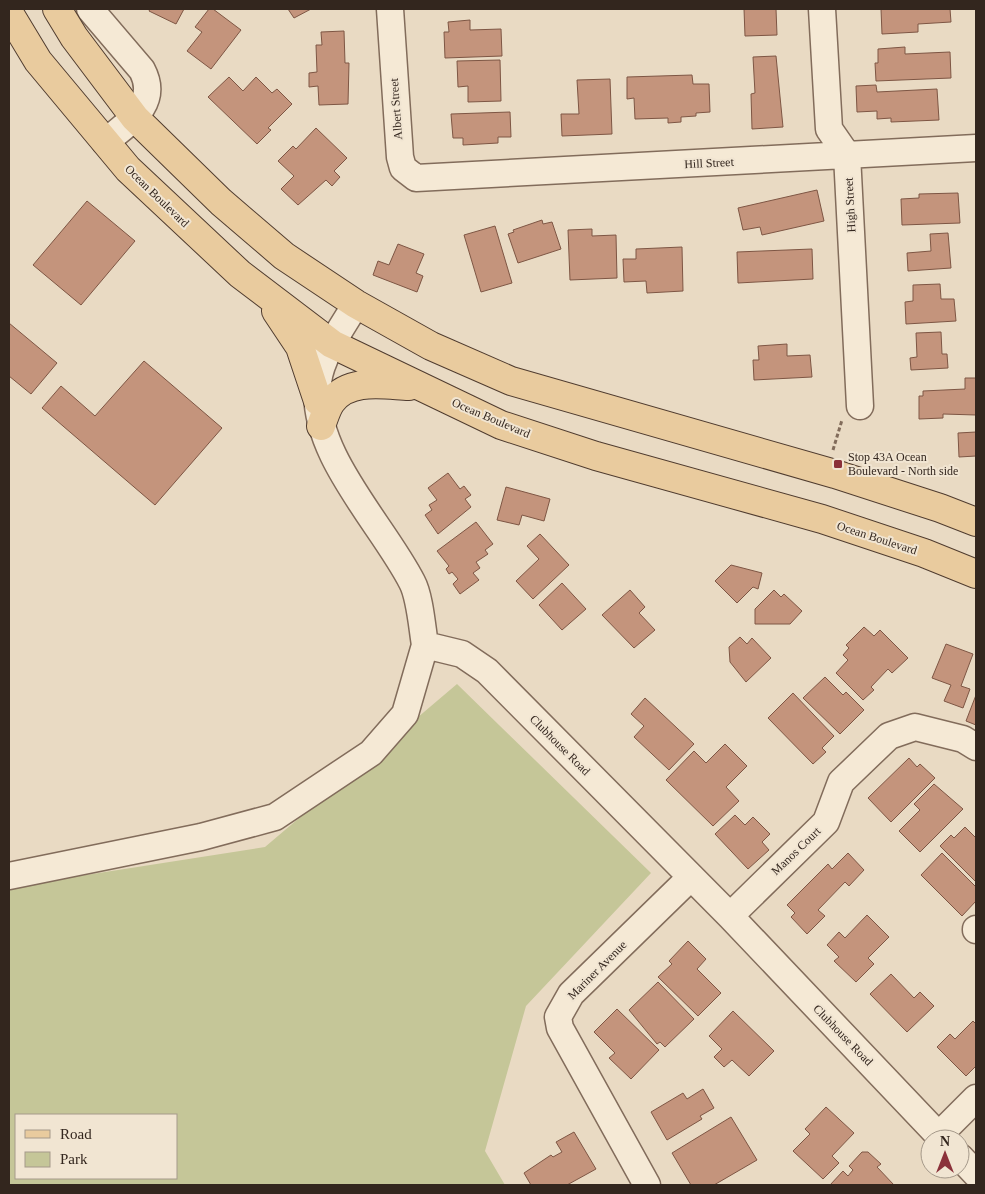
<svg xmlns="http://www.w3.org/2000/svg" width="985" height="1194" font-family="Georgia,serif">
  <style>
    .green { fill: #c5c698; fill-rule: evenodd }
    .building { fill: #c4947c; stroke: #7e5644 }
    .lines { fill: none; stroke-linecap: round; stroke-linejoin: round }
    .minor-casing { stroke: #826c5b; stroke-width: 29 }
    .major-casing { stroke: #503c2f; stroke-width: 30 }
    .path { stroke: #826c5b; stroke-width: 3; stroke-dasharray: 4 2.5; stroke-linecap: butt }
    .minor { stroke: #f5e9d5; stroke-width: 26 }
    .major { stroke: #e9cb9e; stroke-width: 28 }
    .poi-dot { fill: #8b313a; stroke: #f1e5d2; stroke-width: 2 }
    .labels { text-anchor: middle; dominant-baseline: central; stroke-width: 4; stroke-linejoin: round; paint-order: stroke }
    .street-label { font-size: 12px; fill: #33261e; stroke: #f1e5d2 }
    .poi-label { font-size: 12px; fill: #33261e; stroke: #f1e5d2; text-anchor: start }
  </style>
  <rect width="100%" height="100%" fill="#e9dac3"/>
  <path class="green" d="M457,684L651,873L526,1006L485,1151L505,1185H9V887L265,847ZM16,1115H176V1178H16Z"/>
  <path class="building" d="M150,9H184L176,24L149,11Z
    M209,9H213L241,30L211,69L187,51L202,32L195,27Z
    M288,9H311L294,18Z
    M744,9H776L777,35L745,36Z
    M881,9H950L951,22L918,24V32L882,34Z
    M470,20V30L501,29L502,56L445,58L444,32H449L448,22Z
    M344,31L345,63H349L348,104L319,105L318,86L309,87V73L317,72L316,45H322L321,32Z
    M905,47V54L950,52L951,78L876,81L875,63H878V49Z
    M776,56L783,127L752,129L751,94L755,93L753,57Z
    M500,60L501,101L468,102V86L458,87L457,61Z
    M692,75L693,84H709L710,112L696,113V116L681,117V122L668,123V118L635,119L634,98L627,99V77Z
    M229,77L243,91L256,77L272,93L277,89L292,104L268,128L271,130L257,144L208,97Z
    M610,79L612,134L562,136L561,114H579L577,80Z
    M876,85L877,92L937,89L939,120L891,122V118L877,119V111L857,112L856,86Z
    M510,112L511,137H498V143L463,145V138H453L451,114Z
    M316,128L347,158L334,171L340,177L332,186L326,180L298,205L281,189L294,176L278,161L293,146L296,149Z
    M817,190L824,221L762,235L760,227L743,230L738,208Z
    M958,193L960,223L902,225L901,199L919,198V194Z
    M87,201L135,241L81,305L33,265Z
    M542,220L543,224L552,222L561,249L518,263L508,234L514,232L513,230Z
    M495,226L512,283L481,292L464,235Z
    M592,229V236L616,235L617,278L570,280L568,230Z
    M948,233L951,268L908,271L907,253L931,251L930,234Z
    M398,244L424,254L416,273L423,276L417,292L373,275L378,261L389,265Z
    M682,247L683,291L647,293L646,281L624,282L623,259H636V249Z
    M812,249L813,279L738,283L737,252Z
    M940,284L941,299H954L956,321L906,324L905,302L913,301V285Z
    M9,323L57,363L31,394L9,376Z
    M941,332L942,354H947L948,368L911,370L910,358L917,357L916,333Z
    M787,344V356L810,355L812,377L754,380L753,360H759L758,346Z
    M144,361L222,428L155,505L42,408L61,386L95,416Z
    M965,378H976V415L943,414V418L919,419V396H923V391L965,389Z
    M976,432V456L959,457L958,433Z
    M448,473L460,489L464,486L471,495L465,499L471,507L438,534L425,515L432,510L429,505L437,500L428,488Z
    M506,487L550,499L544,521L522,515L519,525L497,520Z
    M476,522L493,544L485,550L488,554L476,562L480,568L473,573L479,580L460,594L453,584L458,579L452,572L449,574L446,569L449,566L437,551Z
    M540,534L569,565L533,599L516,581L539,559L527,546Z
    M731,565L762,573L758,589L753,587L737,603L715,581Z
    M562,583L586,609L562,630L539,605Z
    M630,590L645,607L639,613L655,630L634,648L602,615Z
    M774,590L781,597L784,594L802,611L790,624H755V609Z
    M864,627L874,636L880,630L908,658L892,673L888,669L871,687L874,690L863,700L836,673L848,660L843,655L849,648L846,645Z
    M740,637L747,644L752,638L771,658L746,682L730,662L729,647Z
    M946,644L973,654L961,686L970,689L963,708L944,701L951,685L932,678Z
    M825,677L843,695L846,692L864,710L840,734L803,698Z
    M793,693L834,736L822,748L826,752L813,764L768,718Z
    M976,695V725L966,721Z
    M645,698L694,744L669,770L634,737L644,726L631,714Z
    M725,744L747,766L726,787L739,801L713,826L666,780L694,751L706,763Z
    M909,758L917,767L920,764L935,778L891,822L868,798Z
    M934,784L963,809L920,852L899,831L920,810L914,804Z
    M735,815L745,825L753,817L770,834L762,842L769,850L748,869L715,834Z
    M965,827L976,838V882L940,846L951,835L954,838Z
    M848,853L864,870L849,886L845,882L818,910L825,916L807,934L791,917L795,913L787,905L828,864L832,869Z
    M942,853L976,887V901L962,916L921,875Z
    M867,915L889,937L868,958L874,964L856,982L834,961L839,957L827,945L839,932L845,938Z
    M688,941L706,959L697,969L721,993L698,1016L658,977L672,964L669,961Z
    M891,974L914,998L920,992L934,1006L907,1032L870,994Z
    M658,982L694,1019L665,1047L660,1042L657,1044L629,1010Z
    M617,1009L659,1050L631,1079L609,1058L615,1053L594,1032Z
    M733,1011L774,1051L749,1076L732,1060L724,1067L714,1057L722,1049L709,1036Z
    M973,1021L976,1024V1066L966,1076L937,1047L950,1034L955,1039Z
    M703,1089L714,1108L700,1116L702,1119L667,1140L651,1112L683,1093L687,1099Z
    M826,1107L854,1133L832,1156L839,1163L823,1179L793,1151L810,1134L805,1129Z
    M731,1117L757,1160L714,1185H691L672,1153Z
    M574,1132L596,1169L567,1185H531L524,1173L551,1155L553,1157L562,1152L556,1142Z
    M862,1152H868L881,1164L877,1167L894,1185H830L843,1171L848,1176L853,1170L849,1166Z"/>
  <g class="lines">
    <defs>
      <path id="minor" d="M90,9L142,70C160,104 128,123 105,142
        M390,9L400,157L403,168L416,178L976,148
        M822,9L829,129L847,155L860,406
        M356,304C343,326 321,356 318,382C309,452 382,523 412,582C420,597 422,627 425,645L462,654L487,671L730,916L942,1139
        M9,876L201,837L275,817L371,753L405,714L425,645
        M730,916L826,822L841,782L889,736L915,727L963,739L976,747
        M976,930V929
        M939,1135L976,1098
        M960,1157L976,1174
        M647,1185L560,1028L558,1017L571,994L690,878"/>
      <path id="major" d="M57,9L74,37L135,118L221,202L284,256L356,304L431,346L511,381L835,474L940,508L976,522
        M9,13L38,61L128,169L240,274L332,344L501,425L596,456L822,519L924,553L976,574
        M276,311L300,347L318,401
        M321,426C324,418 327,407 332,401C350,378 384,385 409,386"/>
    </defs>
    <use href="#minor" class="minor-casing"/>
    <use href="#major" class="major-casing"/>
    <path class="path" d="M833,450L842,420"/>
    <use href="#minor" class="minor"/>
    <use href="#major" class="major"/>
  </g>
  <rect class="poi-dot" x="833" y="459" width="10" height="10" rx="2.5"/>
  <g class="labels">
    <g class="street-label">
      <text transform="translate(396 109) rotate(-94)">Albert Street</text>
      <text transform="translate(709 163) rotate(-3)">Hill Street</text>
      <text transform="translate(157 196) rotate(44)">Ocean Boulevard</text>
      <text transform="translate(850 205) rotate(-93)">High Street</text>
      <text transform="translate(491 418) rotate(23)">Ocean Boulevard</text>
      <text transform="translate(877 538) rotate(18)">Ocean Boulevard</text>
      <text transform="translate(560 745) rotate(45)">Clubhouse Road</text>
      <text transform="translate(796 851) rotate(-44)">Manos Court</text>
      <text transform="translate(597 970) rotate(-45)">Mariner Avenue</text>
      <text transform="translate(843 1035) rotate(46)">Clubhouse Road</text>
    </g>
    <g class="poi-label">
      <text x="848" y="457">Stop 43A Ocean<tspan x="848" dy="14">Boulevard - North side</tspan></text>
    </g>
  </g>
  <rect width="985" height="1194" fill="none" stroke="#33261e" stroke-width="20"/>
  <rect x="15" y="1114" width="162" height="65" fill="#f1e5d2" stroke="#a5998a"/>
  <rect x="25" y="1130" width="25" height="8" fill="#e9cb9e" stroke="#a5998a"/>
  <text x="60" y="1139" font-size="15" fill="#33261e">Road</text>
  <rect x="25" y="1152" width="25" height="15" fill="#c5c698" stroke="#a5998a"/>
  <text x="60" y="1164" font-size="15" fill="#33261e">Park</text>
  <g transform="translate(945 1154)"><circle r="24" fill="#f1e5d2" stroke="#a5998a"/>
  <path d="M0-4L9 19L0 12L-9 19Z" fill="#8b313a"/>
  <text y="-8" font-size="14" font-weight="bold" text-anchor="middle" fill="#33261e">N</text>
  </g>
</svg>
